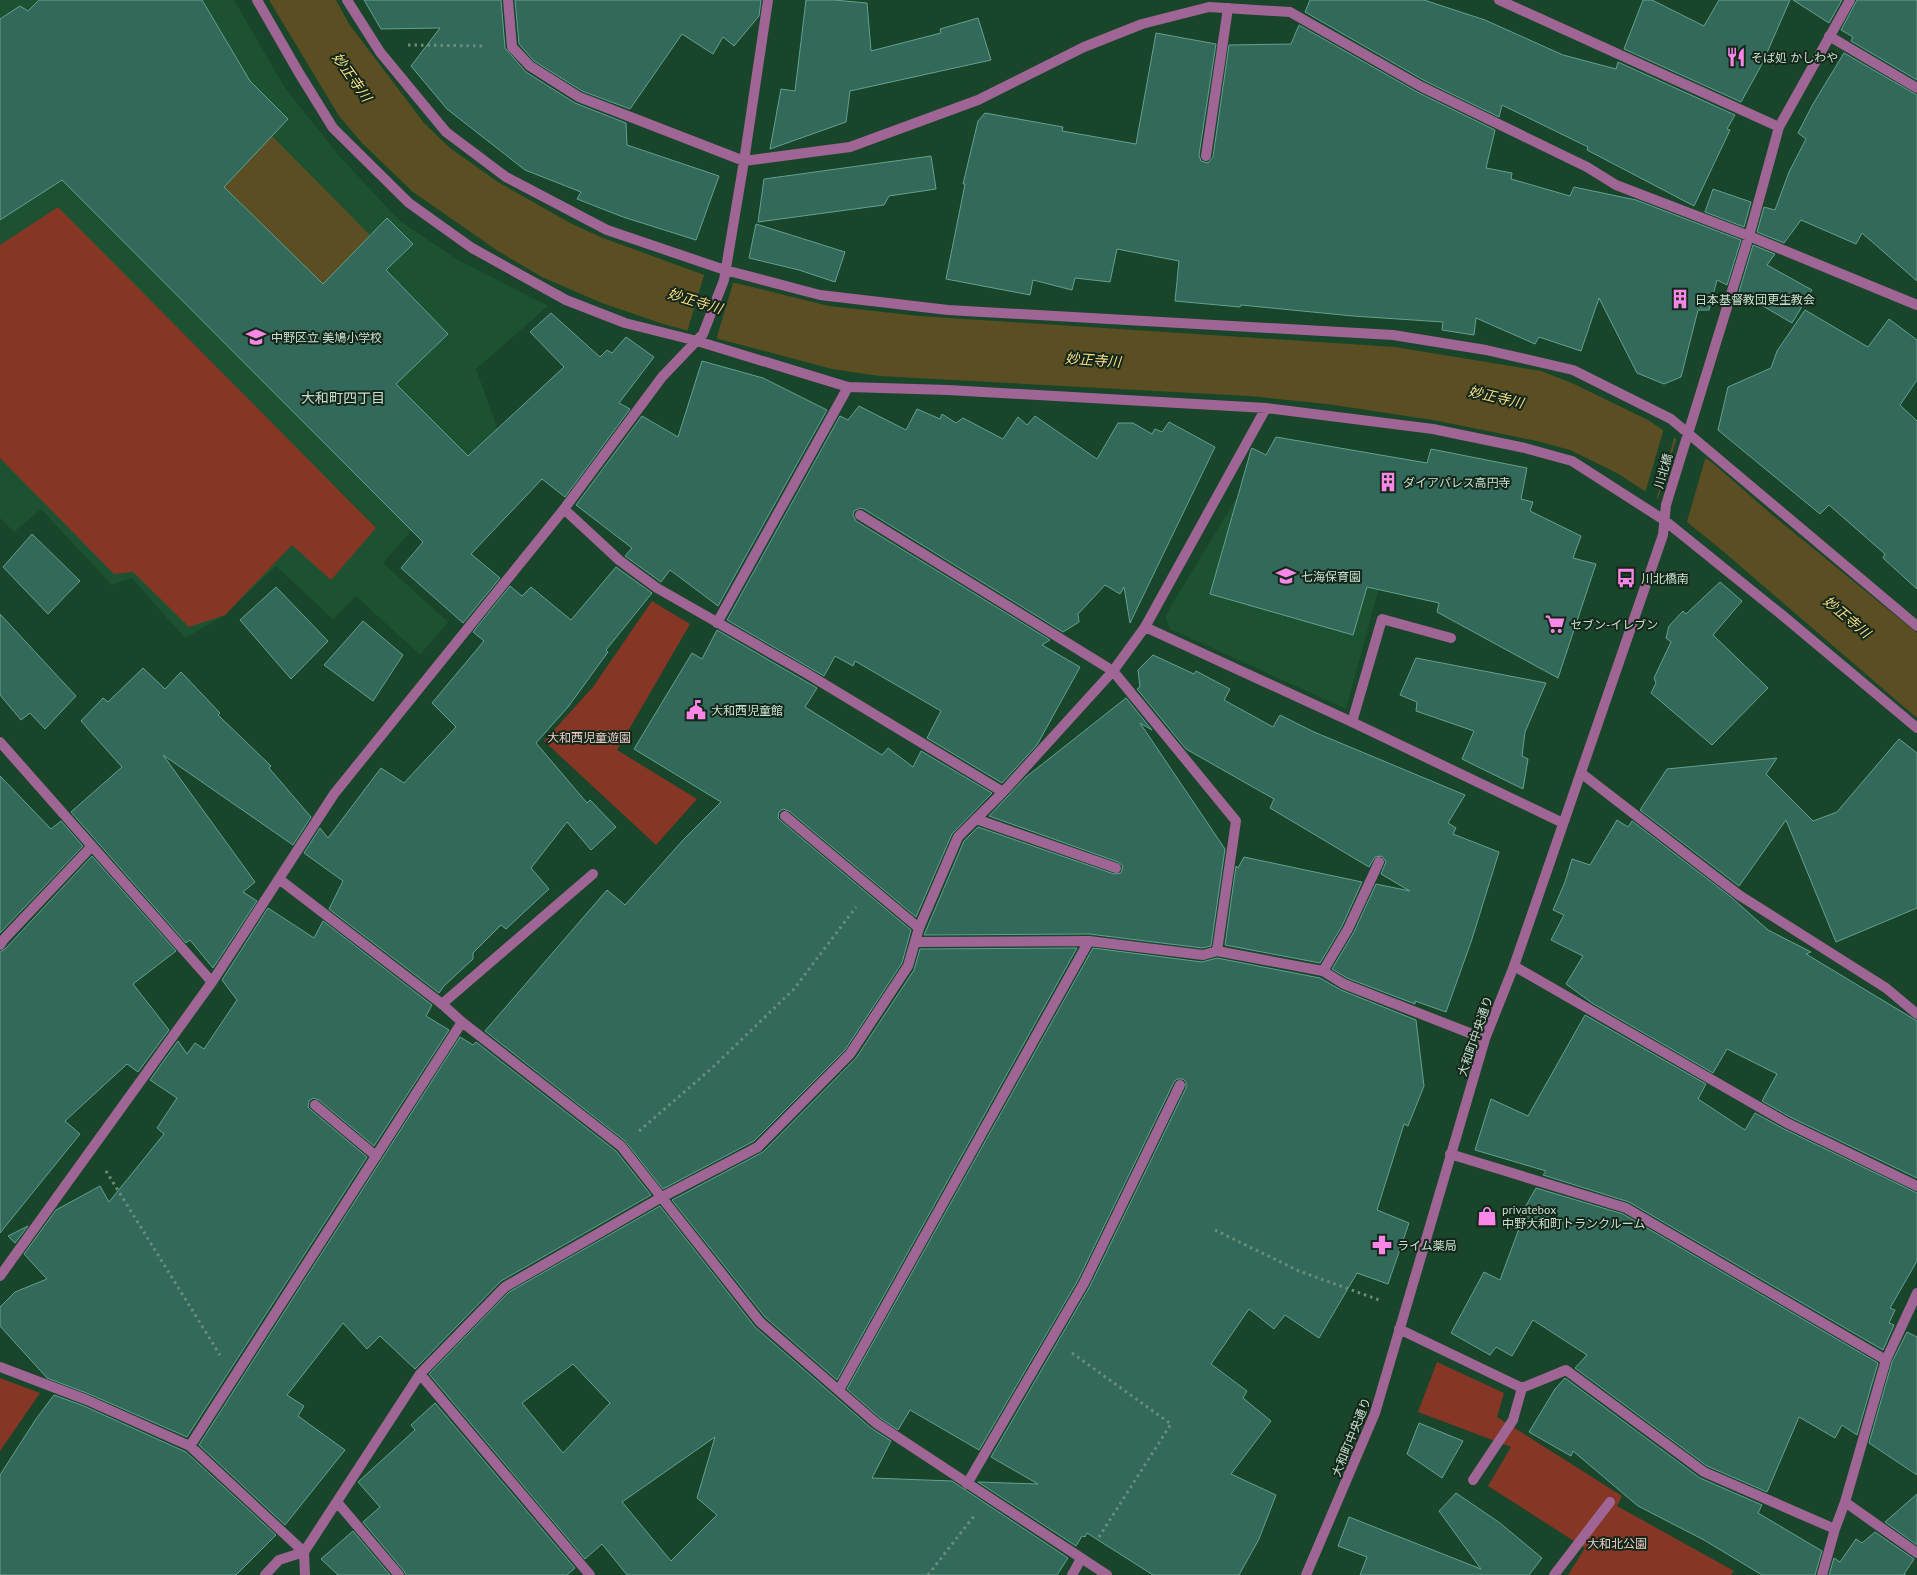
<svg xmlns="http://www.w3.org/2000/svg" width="1917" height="1575" font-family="'PT Sans','Noto Sans JP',sans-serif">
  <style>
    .built { fill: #1c5231 }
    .green { fill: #863625 }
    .water { fill: #5b4e23 }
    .pier { fill: #19452a }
    .building { fill: #32695a; stroke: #64a190; fill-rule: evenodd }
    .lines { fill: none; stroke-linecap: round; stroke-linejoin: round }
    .path { stroke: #6b8e78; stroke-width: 3; stroke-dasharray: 2.5 4; stroke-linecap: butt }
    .service { stroke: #9f6594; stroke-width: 10 }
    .minor { stroke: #9f6594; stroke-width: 10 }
    .labels { text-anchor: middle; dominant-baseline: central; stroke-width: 4; stroke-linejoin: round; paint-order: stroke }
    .poi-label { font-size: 12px; fill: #c8e0cf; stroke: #14271a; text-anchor: start }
    .street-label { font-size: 12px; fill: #c8e0cf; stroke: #14271a }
    .park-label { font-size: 12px; fill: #ecccc4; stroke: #14271a }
    .water-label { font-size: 14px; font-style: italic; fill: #f9df86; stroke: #14271a }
    .neighbourhood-label { font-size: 14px; fill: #c8e0cf; stroke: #14271a }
  </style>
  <rect width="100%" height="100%" fill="#19452a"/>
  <path class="built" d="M0,0H234L285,88L340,157L399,220L456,259L548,306L476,369L498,430L383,563L448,622L420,655L356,596L333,619L276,566L225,615L185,638L132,578L112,585L41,509L14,532L0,518Z
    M1236,499L1393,536L1346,709L1170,629L1165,616Z"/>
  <path class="green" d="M58,207L376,528L331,580L292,545L225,615L189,627L133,572L114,574L0,458V245Z
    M652,601L690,624L617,750L697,799L656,845L544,741L593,687Z
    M1437,1362L1504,1393L1497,1417L1622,1496L1617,1506L1734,1571L1731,1575H1568L1585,1548L1488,1486L1511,1447L1418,1412Z
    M0,1378L40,1393L0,1451Z"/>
  <path class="water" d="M269,0H336L349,24L424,123L450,148L498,182L572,224L603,238L707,276L829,306L919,316L1395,347L1541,371L1574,384L1648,420L1714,464L1771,514L1917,633V718L1724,552L1666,505L1617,473L1570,450L1537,441L1433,420L1327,404L1249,396L879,376L832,369L663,324L602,303L542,277L498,251L413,192L362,143L339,116Z
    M272,136L370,235L323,284L224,187Z"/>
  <path class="pier" d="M705,272L734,280L716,340L687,332Z
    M1664,428L1675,435L1656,501L1645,493Z
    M1677,437L1706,456L1686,525L1657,502Z"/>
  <path class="building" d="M39,0H202L250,81L288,119L224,187L323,284L387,218L413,244L386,270L448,334L396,384L468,456L564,367L530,332L551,313L600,357L607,350L612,353L626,337L654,357L619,403L630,409L565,497L542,479L471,554L500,578L463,623L401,568L423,542L62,180L0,220V19L20,6L28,11Z
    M364,0H501L505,48L526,72L575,103L626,123L627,145L719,176L696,240L623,217L577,199L581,192L525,170L447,109L411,66L440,28L381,29Z
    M515,0H761L759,16L734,46L723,37L713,54L682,34L630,109L582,91L534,61L519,44Z
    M806,0H834L867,3L871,51L941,33L940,29L978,18L991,60L850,91L846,122L770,149L781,89L795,91Z
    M1310,0H1424L1485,20L1563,55L1616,69L1618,62L1735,115L1727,129L1730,130L1694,206L1587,150L1588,147L1502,105L1499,117L1425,81L1305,12Z
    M1643,0H1652L1704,26L1719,0H1790L1762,64L1741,102L1624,49Z
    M1793,0H1842L1829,23Z
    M1857,0H1917V80L1851,41L1853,37L1841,30Z
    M1299,25L1419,93L1495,130L1486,168L1512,173L1511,179L1570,196L1574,187L1636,200L1741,240L1727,285L1717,280L1709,310H1698L1681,377L1664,384L1637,373L1599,298L1581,351L1539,337L1535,344L1476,318L1474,335L1442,330L1443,322L1353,316L1241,305L1240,307L1175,301L1179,261L1117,249L1110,282L1075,278L1072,290L1033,280L1030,295L946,279L965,184H963L978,121L985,113L1063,127L1062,131L1136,144L1156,33L1216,44L1199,155L1201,161L1208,163L1213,157L1229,45L1291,44Z
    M1844,53L1917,95V281L1862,233L1856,244L1801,220L1784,243L1757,232L1764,207L1775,210L1789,172L1806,139L1798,133L1813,104Z
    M931,156L936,189L889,196L884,205L758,222L764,179Z
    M1713,189L1751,202L1744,227L1705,212Z
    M756,224L845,252L835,282L799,270L749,258Z
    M1753,245L1775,254L1767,265L1812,290L1792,323L1739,292Z
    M1805,310L1868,347L1889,319L1917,340V380L1900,405L1917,421V589L1883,558L1885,554L1829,505L1820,514L1718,430L1728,387L1771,368L1777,351Z
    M702,361L763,378L827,410L718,606L670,570L661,582L625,556L632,548L576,505L642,416L678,437Z
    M859,406L906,430L917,409L940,419L942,414L956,423L963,418L1003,439L1018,417L1027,425L1035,416L1097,459L1118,423H1133L1152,434L1155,429L1162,432L1169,422L1215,447L1130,623L1124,587L1120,594L1105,585L1078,614L1079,622L1063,632L864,509L860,508L854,511L853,515L856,521L1050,640L1042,645L1080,667L1037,745L1002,783L927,738L941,711L855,661L853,666L835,656L824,676L727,620L840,416L848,420Z
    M1276,437L1427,463L1431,449L1527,468L1521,499L1533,502L1530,511L1581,536L1573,558L1596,564L1558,678L1437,612L1439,603L1367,587L1353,635L1210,594L1251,450L1252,448L1266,455Z
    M32,534L80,581L48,614L3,567Z
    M616,567L652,593L606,650L608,652L568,707L536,743L587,803L590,800L616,827L591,850L567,822L531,868L549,889L506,929L501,925L473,953V959L444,986L439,993L329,909L343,881L304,853L320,828L328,838L381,768L404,783L456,727L432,703L484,641L473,632L510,586L522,596L531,587L571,620Z
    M1720,582L1742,601L1713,635L1768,688L1712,745L1651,693L1656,683L1654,678L1671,642L1666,638L1669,626L1683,611L1686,614Z
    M276,587L328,641L291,679L240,620Z
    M0,614L76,696L45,729L30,713L21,720L0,695Z
    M363,621L403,655L373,701L324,665Z
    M717,630L817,688L805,707L882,755L888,748L913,767L921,751L992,793L952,834L916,917L789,811L783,809L779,812L778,818L781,821L911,930L902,963L845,1050L754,1141L663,1189L625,1141L485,1031L607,890L625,905L684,839L721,802L634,749L692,653L702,659Z
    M1153,655L1194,674L1196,671L1230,689L1224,700L1273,727L1280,715L1314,732L1465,795L1448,823L1456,828L1453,834L1499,852L1472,939L1446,1012L1415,1001V1004L1347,978L1332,969L1354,932L1376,884L1410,891L1381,874L1386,862L1382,856L1375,857L1369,867L1270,808L1274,799L1186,749L1137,689L1140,687L1138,670Z
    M1416,658L1546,683L1525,732L1522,756L1528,759L1523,789L1462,759L1474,731L1416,711L1417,702L1400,695Z
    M143,668L165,689L181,672L220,713L218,715L271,766L269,768L311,817L293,845L163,755L255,882L243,892L257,901L213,968L190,940L186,943L71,812L122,767L81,721L103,698L108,702Z
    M1126,698L1152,730L1140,723L1225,849L1211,946L1202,948L1089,934L924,935L964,841L978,827L1114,874L1121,873L1123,866L1118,862L989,816L1026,777Z
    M1899,739L1917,753V908L1836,942L1786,820L1739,886L1640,810L1667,769L1777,758L1766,774L1813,821L1837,812Z
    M0,776L51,829L61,821L83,846L0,933Z
    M1617,820L1628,827L1632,821L1731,897L1768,930L1811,952L1806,954L1917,1021V1178L1790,1117L1762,1101L1777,1074L1727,1049L1713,1073L1592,1003L1566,984L1583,956L1551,940L1564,915L1553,910L1565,882L1572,859L1590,865Z
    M92,856L176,951L133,984L169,1030L138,1072L127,1064L65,1121L80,1134L0,1233V952L5,949Z
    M1244,857L1362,882L1342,926L1320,963L1225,945L1236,866L1238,868Z
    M268,908L314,938L323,921L432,1005L426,1016L449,1030L374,1146L319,1100L313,1098L309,1101L308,1107L311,1110L367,1157L187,1437L89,1394L47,1378L0,1326V1307L15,1292L47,1279L24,1254L56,1210L100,1186L109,1202L164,1134L157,1128L177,1098L150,1080L178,1041L187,1054L195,1043L204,1049L237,1000L222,980Z
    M1077,948L837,1380L765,1317L672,1200L763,1152L856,1058L914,970L920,949Z
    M1093,948L1202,962L1217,958L1320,978L1341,990L1416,1020L1424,1086L1408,1126L1404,1124L1377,1210L1409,1223L1388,1284L1357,1273L1319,1338L1285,1315L1274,1329L1249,1309L1211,1364L1247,1391L1243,1398L1271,1421L1231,1474L1276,1495L1259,1539L1239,1575H1153L1087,1533L1085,1537L1082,1536L1076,1546L978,1482L1038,1484L991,1457L1090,1286L1186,1088V1082L1183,1079H1177L1174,1082L1078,1280L979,1450L910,1410L898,1430L880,1418L847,1389Z
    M1585,1015L1706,1084L1698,1099L1745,1130L1755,1113L1784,1129L1917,1193V1261L1890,1308L1895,1310L1889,1323L1894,1325L1883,1350L1629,1202L1543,1175L1546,1171L1475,1150L1491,1099L1528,1116Z
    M460,1037L473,1045L476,1042L616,1151L651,1195L501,1281L415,1369L380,1336L367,1349L343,1323L287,1395L304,1406L298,1416L345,1450L285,1525L199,1445Z
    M1536,1188L1623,1214L1878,1363L1857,1435L1842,1425L1835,1438L1799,1417L1767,1492L1707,1466L1575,1368L1587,1355L1533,1320L1512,1356L1496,1347L1490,1355L1451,1333L1484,1272L1500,1280L1520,1226L1518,1220Z
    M660,1206L755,1327L871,1428L891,1441L872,1478L952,1481L1068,1558L1057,1575H627L602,1544L585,1559L429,1374L509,1292ZM573,1364L610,1403L563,1453L522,1403ZM715,1437L697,1498L717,1515L671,1561L622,1502Z
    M28,1226L15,1243L8,1236Z
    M1907,1332L1917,1337V1475L1869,1443L1892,1362Z
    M1565,1378L1700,1478L1762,1505L1758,1513L1822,1551L1815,1575H1762L1704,1540L1638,1506L1573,1451L1571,1456L1529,1432L1555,1389Z
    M54,1395L84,1406L186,1452L276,1535L236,1575H0V1475L36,1419Z
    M435,1403L575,1568L567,1575H406L404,1571L363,1522L380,1507L358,1482L415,1430L411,1425Z
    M1419,1423L1463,1441L1442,1478L1407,1454Z
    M1456,1493L1500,1523L1542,1558L1529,1575H1360L1367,1557L1338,1546L1349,1517L1481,1569L1439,1511Z
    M1917,1494V1545L1885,1522Z
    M353,1531L390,1575H338L321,1559Z
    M1875,1532L1914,1559L1904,1574L1906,1575H1829L1834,1558L1840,1562L1856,1539L1862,1543Z"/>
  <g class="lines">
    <path class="path" d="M408,45L486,46
      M639,1131L712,1068L794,989L856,907
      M106,1171L220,1355
      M1215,1230L1299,1271L1382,1301
      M1072,1353L1171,1424L1097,1540
      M928,1575L974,1516"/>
    <path class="service" d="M1829,36L1917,88
      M1206,156L1228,8
      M860,515L1113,671
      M717,623L848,387
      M1352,722L1382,619L1451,638
      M1581,773L1739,895L1886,988L1917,1014
      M785,816L919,928
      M976,819L1116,868
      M916,942L1089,941L1203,955L1217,951
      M0,945L4,939L91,847
      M1514,966L1787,1123L1917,1186
      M1323,971L1348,929L1379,862
      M442,1004L593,874
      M315,1105L376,1156
      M1450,1154L1626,1208L1886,1360
      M839,1390L1089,941
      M967,1484L1084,1283L1180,1085
      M265,1575L279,1560L304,1552
      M1072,1575L1081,1559"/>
    <path class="minor" d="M257,0L299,73L333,128L409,203L472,248L566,300L625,323L697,341L848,387L948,390L1266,408L1433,429L1525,448L1572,461L1664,520L1782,615L1917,728
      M347,0L380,52L446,132L506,177L607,230L725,270L820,295L948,310L1393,335L1486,350L1573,370L1671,419L1917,626
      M508,0L512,47L530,66L579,97L744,161L850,147L978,100L1084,47L1142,24L1209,7L1290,12L1422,87L1587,167L1616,185L1749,236L1917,305
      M1499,0L1779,127
      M564,509L619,560L657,588L806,673L1003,792
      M1145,627L1352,722L1563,823
      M1113,671L1236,821L1217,951L1323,971L1344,984L1485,1039
      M0,742L212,982
      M279,879L442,1004L462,1022L621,1146L760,1322L876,1423L1107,1575
      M0,1276L212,982L334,794L564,509L662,377L703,334L724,280L744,161L768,0
      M1399,1329L1522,1388L1566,1370L1704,1472L1835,1529
      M0,1367L87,1400L190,1446L304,1552L305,1575
      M420,1374L590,1575
      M190,1446L462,1022
      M1473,1480L1513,1420L1522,1388
      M337,1502L399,1575
      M1845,1502L1917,1553
      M304,1552L420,1374L505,1287L662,1197L758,1147L850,1054L908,966L919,928L958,837L1003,792L1113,671L1145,627L1266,408
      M1306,1575L1375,1413L1485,1039L1514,966L1663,535L1666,505L1749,236L1779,127L1850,0
      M1554,1575L1610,1502
      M1822,1575L1835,1529L1845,1502L1886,1360L1917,1293"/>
  </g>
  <defs>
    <symbol id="restaurant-bare" viewBox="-9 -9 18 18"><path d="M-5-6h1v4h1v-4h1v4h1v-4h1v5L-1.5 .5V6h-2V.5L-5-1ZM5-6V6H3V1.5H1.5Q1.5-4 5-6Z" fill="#fa87e7" stroke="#14271a" stroke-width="2.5" paint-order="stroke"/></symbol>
    <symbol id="building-bare" viewBox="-9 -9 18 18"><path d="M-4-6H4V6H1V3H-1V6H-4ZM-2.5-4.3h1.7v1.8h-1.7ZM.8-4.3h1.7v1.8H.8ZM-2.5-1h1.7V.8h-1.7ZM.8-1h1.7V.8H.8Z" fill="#fa87e7" stroke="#14271a" stroke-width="2.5" paint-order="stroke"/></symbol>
    <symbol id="school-bare" viewBox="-9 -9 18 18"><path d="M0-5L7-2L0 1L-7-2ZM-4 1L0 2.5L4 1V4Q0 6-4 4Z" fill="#fa87e7" stroke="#14271a" stroke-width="2.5" paint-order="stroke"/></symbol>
    <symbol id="bus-bare" viewBox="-9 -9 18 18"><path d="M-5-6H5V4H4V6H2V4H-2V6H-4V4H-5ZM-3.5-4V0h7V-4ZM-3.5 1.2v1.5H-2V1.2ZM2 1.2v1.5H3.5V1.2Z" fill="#fa87e7" stroke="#14271a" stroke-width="2.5" paint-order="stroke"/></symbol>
    <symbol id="supermarket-bare" viewBox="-9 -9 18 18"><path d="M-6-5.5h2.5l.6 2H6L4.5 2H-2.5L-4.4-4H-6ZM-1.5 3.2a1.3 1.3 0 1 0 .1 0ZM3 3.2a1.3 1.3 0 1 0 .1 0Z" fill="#fa87e7" stroke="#14271a" stroke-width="2.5" paint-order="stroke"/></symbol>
    <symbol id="civic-bare" viewBox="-9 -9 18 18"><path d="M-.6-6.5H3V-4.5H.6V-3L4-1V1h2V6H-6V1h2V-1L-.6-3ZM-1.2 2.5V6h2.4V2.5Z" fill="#fa87e7" stroke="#14271a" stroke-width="2.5" paint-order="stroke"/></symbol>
    <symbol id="shop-bare" viewBox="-9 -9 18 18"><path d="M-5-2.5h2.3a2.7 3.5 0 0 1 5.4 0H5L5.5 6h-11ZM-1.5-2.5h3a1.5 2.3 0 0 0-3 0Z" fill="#fa87e7" stroke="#14271a" stroke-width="2.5" paint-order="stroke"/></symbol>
    <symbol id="pharmacy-bare" viewBox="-9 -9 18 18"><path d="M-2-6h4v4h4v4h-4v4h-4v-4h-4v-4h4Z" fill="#fa87e7" stroke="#14271a" stroke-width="2.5" paint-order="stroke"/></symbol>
  </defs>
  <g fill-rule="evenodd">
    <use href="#restaurant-bare" x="1722" y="43" width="28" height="28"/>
    <use href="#building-bare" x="1666" y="285" width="28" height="28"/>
    <use href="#school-bare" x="242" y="323" width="28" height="28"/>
    <use href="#building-bare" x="1374" y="468" width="28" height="28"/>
    <use href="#school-bare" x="1272" y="562" width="28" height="28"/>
    <use href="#bus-bare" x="1612" y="564" width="28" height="28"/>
    <use href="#supermarket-bare" x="1541" y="610" width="28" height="28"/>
    <use href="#civic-bare" x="682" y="696" width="28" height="28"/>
    <use href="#shop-bare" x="1473" y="1202" width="28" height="28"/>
    <use href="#pharmacy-bare" x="1368" y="1231" width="28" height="28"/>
  </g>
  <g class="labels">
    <g class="poi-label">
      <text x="1751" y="57">そば処 かしわや</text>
      <text x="1695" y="299">日本基督教団更生教会</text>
      <text x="271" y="337">中野区立 美鳩小学校</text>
      <text x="1403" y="482">ダイアパレス高円寺</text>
      <text x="1301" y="576">七海保育園</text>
      <text x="1641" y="578">川北橋南</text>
      <text x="1570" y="624">セブン-イレブン</text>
      <text x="711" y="710">大和西児童館</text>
      <text x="1502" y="1209">privatebox<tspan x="1502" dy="14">中野大和町トランクルーム</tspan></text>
      <text x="1397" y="1245">ライム薬局</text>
    </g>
    <g class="street-label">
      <text transform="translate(1663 471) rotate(-74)">川北橋</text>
      <text transform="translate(1475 1036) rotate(-71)">大和町中央通り</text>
      <text transform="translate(1351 1437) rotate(-68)">大和町中央通り</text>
    </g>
    <g class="park-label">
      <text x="589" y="737">大和西児童遊園</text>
      <text x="1617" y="1543">大和北公園</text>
    </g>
    <g class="water-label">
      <text transform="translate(352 77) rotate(55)">妙正寺川</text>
      <text transform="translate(695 301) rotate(17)">妙正寺川</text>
      <text transform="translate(1093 360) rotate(4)">妙正寺川</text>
      <text transform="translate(1496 397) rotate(13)">妙正寺川</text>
      <text transform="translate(1847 617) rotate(40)">妙正寺川</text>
    </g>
    <g class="neighbourhood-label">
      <text x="343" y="398">大和町四丁目</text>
    </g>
  </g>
</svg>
